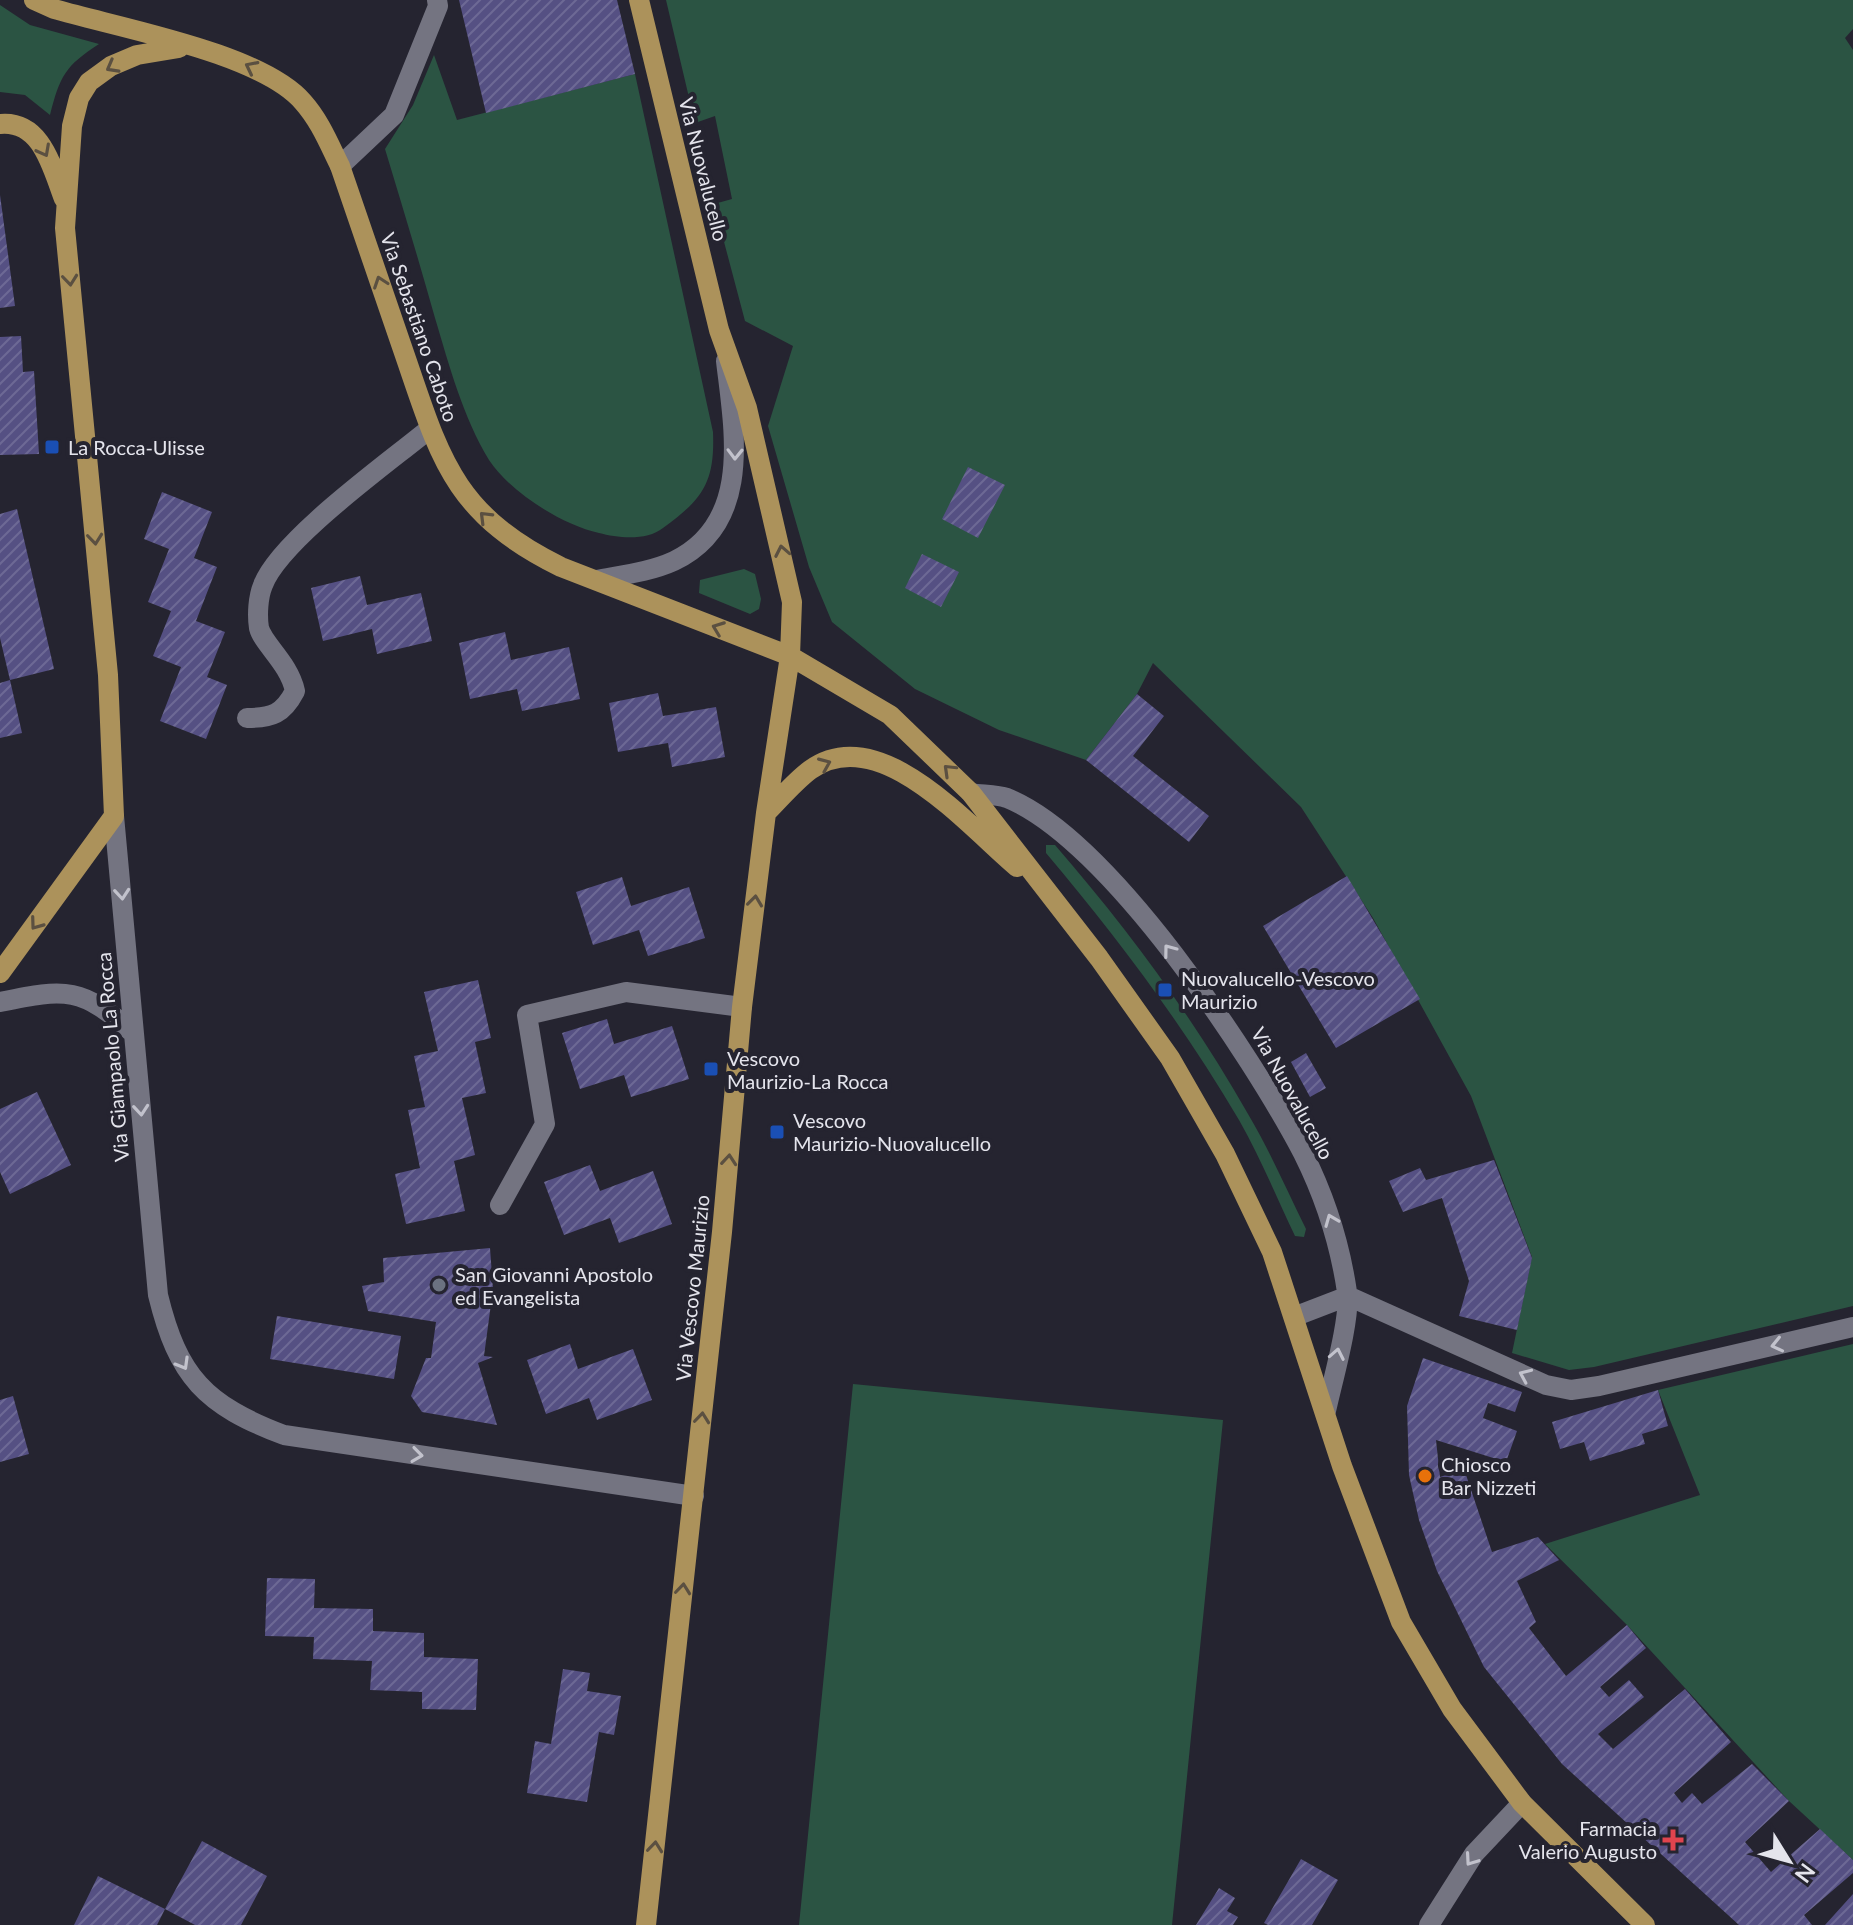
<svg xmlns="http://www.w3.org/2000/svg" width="1853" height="1925" font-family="Lato,sans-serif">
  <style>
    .grass { fill: #2b5443 }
    .building { fill: url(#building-hatch) }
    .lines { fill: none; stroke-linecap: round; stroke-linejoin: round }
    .minor { stroke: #747481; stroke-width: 20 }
    .major { stroke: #ac925b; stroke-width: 20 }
    .oneway { stroke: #5b5041 }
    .oneway2 { stroke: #c2c2cc }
    .transit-dot { fill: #1a4fb4; stroke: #252430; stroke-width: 3 }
    .worship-dot { fill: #6b7280; stroke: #252430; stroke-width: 3 }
    .food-dot { fill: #e8710a; stroke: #252430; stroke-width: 3 }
    .health-dot { fill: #e0444e; stroke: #252430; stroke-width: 3 }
    .labels { text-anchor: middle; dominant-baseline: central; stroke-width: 8; stroke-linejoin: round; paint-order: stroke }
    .street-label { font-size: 20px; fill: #e4e4ec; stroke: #252430 }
    .poi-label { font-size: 20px; fill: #e4e4ec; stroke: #252430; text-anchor: start }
  </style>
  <defs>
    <pattern id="building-hatch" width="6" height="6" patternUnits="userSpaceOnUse" patternTransform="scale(2)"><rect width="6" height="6" fill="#555083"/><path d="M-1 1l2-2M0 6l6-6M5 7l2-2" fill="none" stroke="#6d6995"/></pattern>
  </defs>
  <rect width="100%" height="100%" fill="#252430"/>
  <path class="grass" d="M666,0H1853V29L1845,38L1853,50V1306L1594,1367L1569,1370L1512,1353L1532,1257L1471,1096L1373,918L1301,807L1153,663L1137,694L1086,760L999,730L915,689L832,622L809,567L768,426L793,346L745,321L714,204L732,199L715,116L695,123Z
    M0,5L30,25L99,44C65,66 60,76 50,115L25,95L0,92Z
    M434,55L457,120L635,74L713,432C715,482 703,499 663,528C647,541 618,538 599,533C562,525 510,492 489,460C463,417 449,365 435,318C419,261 402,205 385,149L413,105Z
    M744,569L755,574L761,599L759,609L750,614L699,593L700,580Z
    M1046,845H1055C1127,928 1193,1017 1248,1114C1270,1151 1287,1191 1306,1229L1304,1237L1295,1236C1277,1198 1260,1157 1239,1120C1183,1025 1117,937 1046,853Z
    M1853,1344V1860L1789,1801L1627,1625L1545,1544L1700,1495L1658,1390Z
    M853,1384L1223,1420L1172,1925H799Z"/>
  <path class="building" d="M459,0H617L635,74L486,113Z
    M0,195L15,306L0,308Z
    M21,336L23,372L34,371L39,454L0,455V337Z
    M968,467L1005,485L978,538L942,519Z
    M162,492L212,512L194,558L217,567L196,621L225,632L207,677L227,685L206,739L160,721L181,667L153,656L171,611L148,602L169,549L144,539Z
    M17,509L54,669L10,680L22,733L0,738V683L10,680L0,638V514Z
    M922,554L959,572L941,607L905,588Z
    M360,576L367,605L421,593L432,641L377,654L372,629L323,641L311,588Z
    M505,632L511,660L569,647L580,699L522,711L517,689L470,699L459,643Z
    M658,693L663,716L716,707L725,757L672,767L668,743L618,752L609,703Z
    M1137,694L1164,716L1133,756L1209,816L1189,842L1086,760Z
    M1347,876L1420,999L1336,1048L1263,926Z
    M622,877L631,906L689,887L705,938L648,956L639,930L593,945L576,892Z
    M478,980L491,1038L475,1042L486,1093L462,1098L475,1155L454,1161L465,1211L406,1224L395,1174L420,1168L408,1110L425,1107L414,1056L438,1051L424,992Z
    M607,1019L614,1044L672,1026L689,1079L631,1097L624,1075L580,1089L562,1033Z
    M1306,1053L1326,1088L1310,1097L1291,1062Z
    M37,1092L71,1165L10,1194L0,1172V1109Z
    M1494,1160L1532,1258L1517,1330L1459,1316L1469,1281L1442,1198L1403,1212L1389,1181L1420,1168L1426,1180Z
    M590,1165L600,1191L653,1171L672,1224L619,1243L610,1218L564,1235L544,1182Z
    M490,1248L493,1289L484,1356L493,1357L478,1363L497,1425L422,1412L411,1396L426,1358H431L436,1322L368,1311L362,1286L384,1282L383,1258Z
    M277,1316L401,1336L394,1379L270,1359Z
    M570,1344L578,1369L633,1349L652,1400L597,1420L589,1398L546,1414L527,1360Z
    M1423,1358L1522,1392L1515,1412L1488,1403L1483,1418L1517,1431L1506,1462L1436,1440L1440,1477L1464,1469L1492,1552L1538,1537L1559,1560L1517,1581L1536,1622L1529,1628L1566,1676L1627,1625L1646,1648L1600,1687L1609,1697L1629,1680L1644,1697L1598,1734L1613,1749L1685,1689L1731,1742L1674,1793L1682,1803L1692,1793L1702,1804L1752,1764L1789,1801L1745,1842L1771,1872L1820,1829L1853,1860V1873L1804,1915L1812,1925H1739L1562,1764L1484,1667L1437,1571L1419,1520L1409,1475L1407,1406Z
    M1658,1390L1668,1426L1642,1434L1645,1444L1590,1461L1584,1442L1560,1449L1552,1422Z
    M13,1396L29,1454L0,1462V1400Z
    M267,1578L315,1579L314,1608L373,1609V1631L424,1633V1657L478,1659L476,1710L422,1709V1692L370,1690L372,1661L313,1659L314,1637L265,1636Z
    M563,1669L590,1673L587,1691L621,1696L614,1735L599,1732L587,1802L527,1793L535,1741L551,1744Z
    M202,1841L267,1876L241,1925H195L165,1909Z
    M1301,1859L1338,1880L1312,1925H1268L1264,1923Z
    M98,1876L165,1909L157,1925H74Z
    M1219,1888L1235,1898L1227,1911L1238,1917L1233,1925H1196Z
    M1853,1894V1925H1825Z"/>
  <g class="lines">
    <path class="minor" d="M340,166L394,115L438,6L437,0
      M596,580C622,575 650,572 674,561C753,523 734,430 726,361
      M247,718C272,718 283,714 295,691C289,663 263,644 259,628C257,615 258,597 263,585C280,540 388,463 428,430
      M971,793C982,795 996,794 1007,798C1109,839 1252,1056 1303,1153C1325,1197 1340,1244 1347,1292C1351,1317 1332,1383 1326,1411
      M114,816L158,1295C178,1377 205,1405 284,1435L694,1496
      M0,1002C67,988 82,987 133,1033
      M500,1205L545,1124L527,1015L626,992L742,1007
      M1296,1316L1348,1296L1546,1385L1571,1390L1599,1386L1853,1327
      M1429,1925L1474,1854L1522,1803"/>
    <path class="major" d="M34,0L54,9C119,28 261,53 303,102C320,121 329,144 340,166C360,225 381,285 401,344C439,453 449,512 561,567L790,656L890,715L971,793L1099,958L1170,1058L1225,1154L1272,1252L1342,1466L1401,1622L1452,1709L1522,1803L1645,1925
      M639,0L719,330L747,408L792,602L790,656L766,813L742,1007L722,1232L646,1925
      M0,124C42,120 52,168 64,199
      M766,813C780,799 794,782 810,770C879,720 967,825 1017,867
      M0,973L114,816L108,675L65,228L72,126L79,98L89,82L111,66L137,55L179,48"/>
  </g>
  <defs><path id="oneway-chevron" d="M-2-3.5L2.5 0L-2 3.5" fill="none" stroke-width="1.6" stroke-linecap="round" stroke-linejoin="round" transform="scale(2)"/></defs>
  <g class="oneway">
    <use href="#oneway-chevron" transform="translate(112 67) rotate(151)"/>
    <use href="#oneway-chevron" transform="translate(251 67) rotate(-153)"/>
    <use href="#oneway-chevron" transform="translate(44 151) rotate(62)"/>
    <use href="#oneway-chevron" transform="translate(70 280) rotate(84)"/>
    <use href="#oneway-chevron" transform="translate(380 282) rotate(-109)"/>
    <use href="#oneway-chevron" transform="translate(485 517) rotate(-135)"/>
    <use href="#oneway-chevron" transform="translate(95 539) rotate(84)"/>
    <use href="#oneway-chevron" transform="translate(782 551) rotate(-101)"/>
    <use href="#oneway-chevron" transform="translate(718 628) rotate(-159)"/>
    <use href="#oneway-chevron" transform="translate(825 764) rotate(-23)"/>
    <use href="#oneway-chevron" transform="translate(949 770) rotate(-136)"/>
    <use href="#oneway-chevron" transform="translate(755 901) rotate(-83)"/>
    <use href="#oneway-chevron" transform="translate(36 924) rotate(126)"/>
    <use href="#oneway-chevron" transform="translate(729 1160) rotate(-85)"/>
    <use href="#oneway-chevron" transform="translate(702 1418) rotate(-84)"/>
    <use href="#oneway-chevron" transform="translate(683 1589) rotate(-84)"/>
    <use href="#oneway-chevron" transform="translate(655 1847) rotate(-84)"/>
  </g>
  <g class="oneway2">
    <use href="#oneway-chevron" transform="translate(735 454) rotate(91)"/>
    <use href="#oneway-chevron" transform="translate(122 894) rotate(85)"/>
    <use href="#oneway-chevron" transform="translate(1169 950) rotate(-127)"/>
    <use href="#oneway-chevron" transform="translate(141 1110) rotate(85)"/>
    <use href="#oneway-chevron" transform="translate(1331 1220) rotate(-112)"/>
    <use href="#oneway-chevron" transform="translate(1777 1345) rotate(167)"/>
    <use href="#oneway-chevron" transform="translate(1337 1354) rotate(-79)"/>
    <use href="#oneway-chevron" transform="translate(183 1364) rotate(60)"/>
    <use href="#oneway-chevron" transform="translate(1525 1375) rotate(-156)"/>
    <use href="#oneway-chevron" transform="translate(417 1455) rotate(8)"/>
    <use href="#oneway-chevron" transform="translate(1471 1860) rotate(125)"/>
  </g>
  <g class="transit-dot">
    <rect x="44" y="439" width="16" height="16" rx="4"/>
    <rect x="1157" y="982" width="16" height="16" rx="4"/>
    <rect x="703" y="1061" width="16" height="16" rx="4"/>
    <rect x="769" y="1124" width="16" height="16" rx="4"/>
  </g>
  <circle class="worship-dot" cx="439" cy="1285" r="8"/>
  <circle class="food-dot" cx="1425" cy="1476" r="8"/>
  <path class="health-dot" d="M1669 1828h8v8h8v8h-8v8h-8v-8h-8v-8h8z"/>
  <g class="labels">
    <g class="street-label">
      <text transform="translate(704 169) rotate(76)">Via Nuovalucello</text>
      <text transform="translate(420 327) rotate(71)">Via Sebastiano Caboto</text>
      <text transform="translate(112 1057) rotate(-95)">Via Giampaolo La Rocca</text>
      <text transform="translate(1293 1093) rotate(61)">Via Nuovalucello</text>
      <text transform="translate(692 1288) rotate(-84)">Via Vescovo Maurizio</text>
    </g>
    <g class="poi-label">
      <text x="68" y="447">La Rocca-Ulisse</text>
      <text x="1181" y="978">Nuovalucello-Vescovo<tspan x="1181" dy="23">Maurizio</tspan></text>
      <text x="727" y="1058">Vescovo<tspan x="727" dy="23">Maurizio-La Rocca</tspan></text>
      <text x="793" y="1120">Vescovo<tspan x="793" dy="23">Maurizio-Nuovalucello</tspan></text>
      <text x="455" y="1274">San Giovanni Apostolo<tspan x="455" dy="23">ed Evangelista</tspan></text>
      <text x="1441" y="1464">Chiosco<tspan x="1441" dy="23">Bar Nizzeti</tspan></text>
      <text x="1657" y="1828" text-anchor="end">Farmacia<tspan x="1657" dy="23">Valerio Augusto</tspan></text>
    </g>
  </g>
  <g transform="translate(1789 1861) rotate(127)" stroke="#252430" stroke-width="6" paint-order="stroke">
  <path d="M0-6L14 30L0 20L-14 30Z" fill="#e4e4ec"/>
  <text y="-12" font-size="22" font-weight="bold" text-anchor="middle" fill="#e4e4ec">N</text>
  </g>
</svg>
